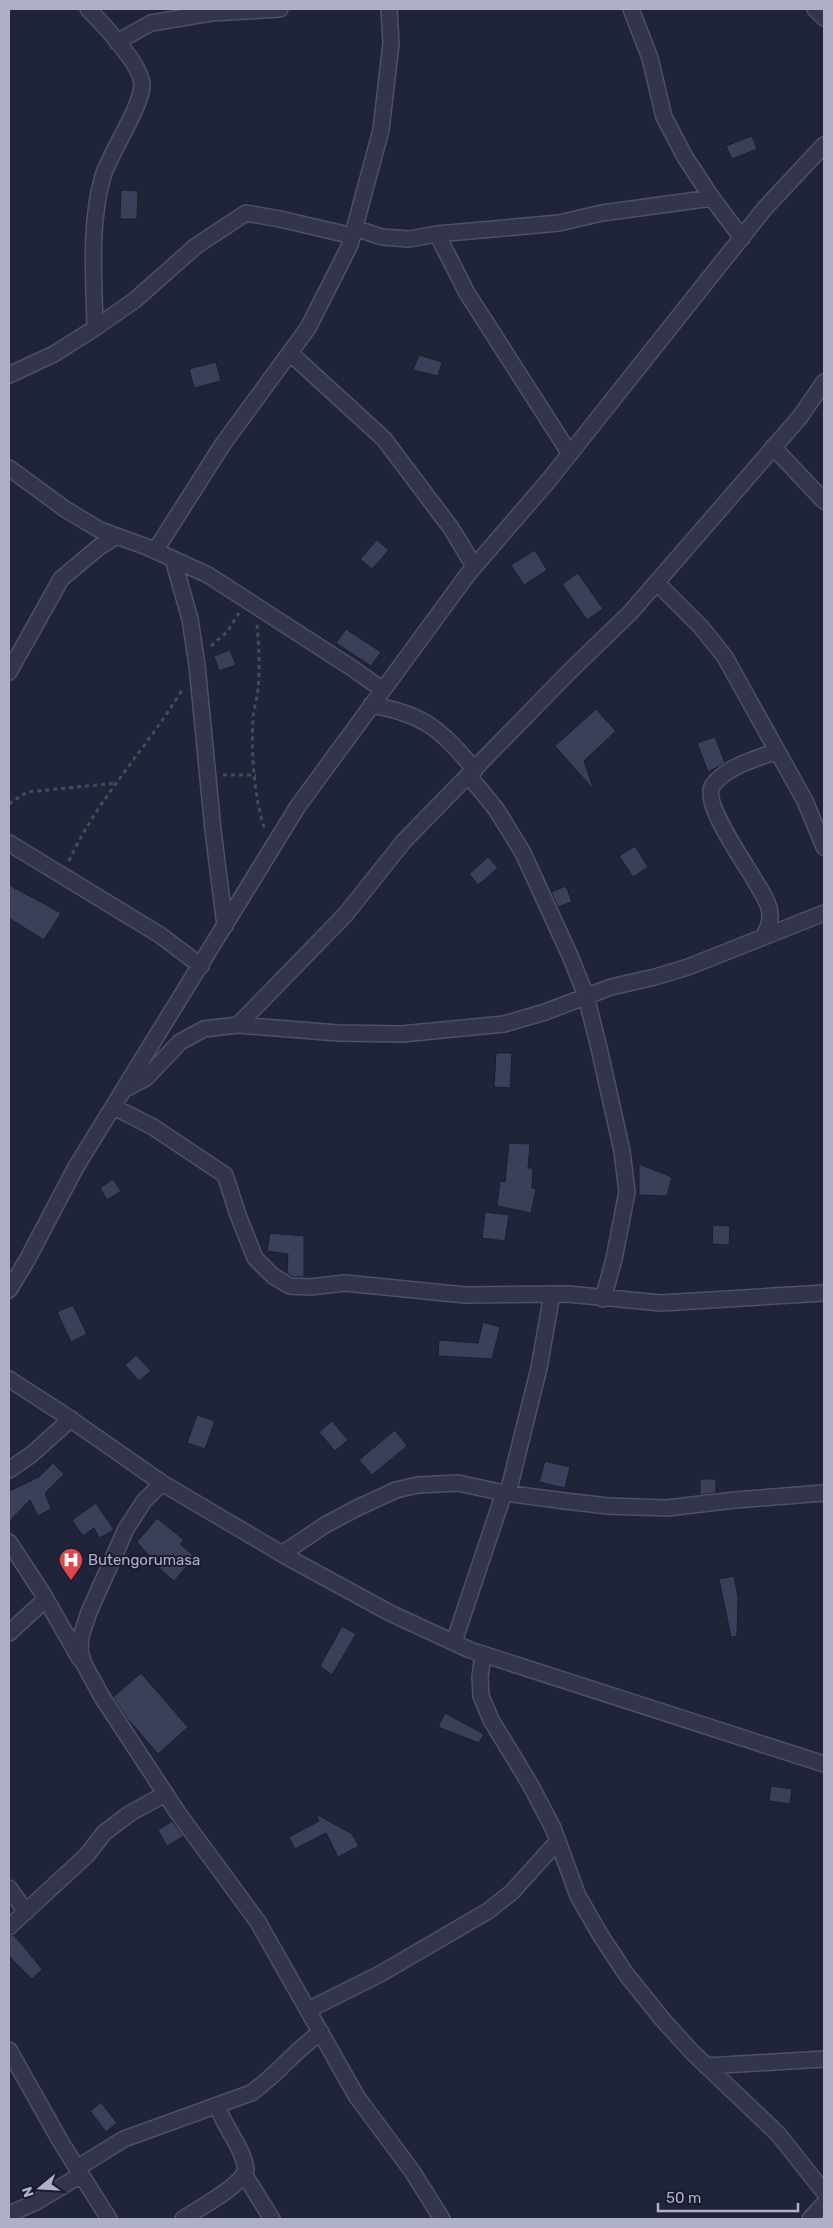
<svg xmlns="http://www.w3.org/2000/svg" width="833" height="2228" font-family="Rubik,sans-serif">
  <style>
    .building { fill: #3b3f5a; stroke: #1a1e30 }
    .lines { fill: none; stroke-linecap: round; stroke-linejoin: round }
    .minor-casing { stroke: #4d5164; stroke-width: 18 }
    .tertiary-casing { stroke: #4d5164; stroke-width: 18 }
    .path { stroke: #3f4e58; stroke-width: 3; stroke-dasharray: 4 4; stroke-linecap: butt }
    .minor { stroke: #33364a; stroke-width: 15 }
    .tertiary { stroke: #33364a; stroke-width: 15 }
    .labels { text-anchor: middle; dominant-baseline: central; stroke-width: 4; stroke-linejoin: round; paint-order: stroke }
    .poi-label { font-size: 15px; fill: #adb0c6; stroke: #181c2e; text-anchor: start }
  </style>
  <rect width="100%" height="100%" fill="#1f2439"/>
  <path class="building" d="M752,136L757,149L732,159L726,146Z
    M121,190L138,191L137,219H120Z
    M419,355L442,362L438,376L413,370Z
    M216,362L221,381L194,388L189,369Z
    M377,540L389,550L372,569L360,559Z
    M535,550L547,570L524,585L511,565Z
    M578,573L603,609L587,620L562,584Z
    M346,629L381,652L371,666L336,643Z
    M230,650L236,665L219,671L214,656Z
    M596,709L616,731L584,761L594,790L555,746Z
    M715,737L725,763L708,772L697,743Z
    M635,846L648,867L633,877L619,856Z
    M488,857L498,868L478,885L469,874Z
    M9,885L61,913L44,940L9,918Z
    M566,886L572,902L558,907L551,892Z
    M496,1053H512L510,1088L494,1087Z
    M509,1143L530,1144L528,1168H533L532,1188L536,1189L531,1213L497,1206L500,1181L505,1182Z
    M639,1164L672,1177L667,1196L639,1195Z
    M113,1179L121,1191L107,1200L100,1188Z
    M485,1212L509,1215L505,1241L482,1238Z
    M713,1225L730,1226L729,1245L712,1244Z
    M270,1233L304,1236V1277H293L287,1273L288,1254L267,1251Z
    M73,1305L87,1334L71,1342L57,1312Z
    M483,1322L500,1327L492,1359L438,1356L439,1340L478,1343Z
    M136,1355L151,1371L139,1381L125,1365Z
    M197,1415L215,1421L205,1449L187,1443Z
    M332,1421L348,1440L335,1451L319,1432Z
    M395,1430L407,1446L372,1475L359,1460Z
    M545,1461L570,1467L565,1488L539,1482Z
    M53,1463L64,1474L45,1493L51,1509L38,1516L30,1500L9,1522V1491L39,1477Z
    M700,1479H716V1493L700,1495Z
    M96,1503L114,1530L99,1538L94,1528L83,1536L72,1520Z
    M157,1518L184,1540L180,1544L195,1557L174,1581L161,1570L137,1542Z
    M734,1576L738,1597L737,1636L731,1637L719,1579Z
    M342,1626L356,1634L332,1675L320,1666Z
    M141,1673L188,1727L158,1754L126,1717L113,1697Z
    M445,1713L484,1734L479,1743L438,1727Z
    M771,1786L792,1789L790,1804L769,1801Z
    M316,1814L352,1834L359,1846L338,1857L326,1833L295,1849L289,1837L319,1821Z
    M172,1821L184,1836L167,1846L158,1830Z
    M14,1935L42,1969L32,1979L9,1956V1936Z
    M101,2102L117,2123L106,2132L90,2111Z"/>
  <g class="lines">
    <defs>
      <path id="minor" d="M88,9C102,23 142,65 142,85C141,108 111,151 103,176C89,224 94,279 95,328
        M631,9L650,58L664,117L685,157L712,198L742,238
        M815,9L824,18
        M117,42L151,23L211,13L280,9
        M355,228L382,237L409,239L437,234L559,223L602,213L712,198
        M437,234L467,293L570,454
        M290,353L384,439L451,528L474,566
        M9,375L54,354L95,328L135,300L196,246L246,213L280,219L353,236
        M773,447L824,501
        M9,468L65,509L100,530L147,547L208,575L352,668L383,690
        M155,551L223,444L308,328L350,245L381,130L391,43L389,9
        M173,559L190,619L197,665L213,830L225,926
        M657,583L701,627L725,657L805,801L824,847
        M9,672L61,579L99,547L117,536
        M371,705C425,714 441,730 475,770
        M469,776L496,809L523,853L571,958L586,996L599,1048L622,1151L627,1192L614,1259L603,1299
        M9,843L160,935L201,966
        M763,937C769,928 772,919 769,908C763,884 698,806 713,785C727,766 756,759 777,751
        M238,1025L345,915L404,841L571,670L630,613L800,417L824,382
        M127,1088L146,1078L180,1042L204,1029L238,1025L338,1033L402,1034L504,1024L545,1012L611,987L655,977L688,967L824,913
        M114,1107L153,1127L225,1175L238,1215L255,1258L273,1276L290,1286L310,1287L345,1283L465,1295L568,1294L661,1303L824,1293
        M9,1290L27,1260L76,1167L298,806L468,574L549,480L765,208L824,145
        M9,1470L32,1454L71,1419
        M162,1483L144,1501L126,1529L89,1612L81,1636L80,1651L84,1664L102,1697L178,1813L258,1922L357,2097L412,2171L442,2219
        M508,1493L539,1368L552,1294
        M9,1542L43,1594L80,1659
        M282,1554L325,1525L357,1508L396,1490L418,1485L458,1483L504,1493L565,1501L608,1506L667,1508L735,1500L824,1493
        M9,1633L46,1599
        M454,1642L504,1493
        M483,1654L480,1677L481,1696L491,1720L530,1784L553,1828L578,1896L601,1936L626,1974L663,2020L693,2053L778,2134L824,2192
        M9,1888L26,1912
        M9,1927L87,1855L104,1833L129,1814L165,1794
        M308,2010L380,1974L488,1911L512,1892L558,1841
        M9,2050L62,2144L109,2219
        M706,2066L824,2059
        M77,2168L124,2139L251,2093C276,2076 295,2050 321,2032
        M244,2174L272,2219
        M9,2214L36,2202L81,2175
        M183,2219C199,2208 240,2187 246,2170C243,2146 224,2128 217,2105
        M810,2219L824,2204"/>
      <path id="tertiary" d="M9,1379L60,1412L162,1483L289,1558L390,1613L470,1650L824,1764"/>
    </defs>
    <use href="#minor" class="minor-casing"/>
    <use href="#tertiary" class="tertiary-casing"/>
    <path class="path" d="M257,625C259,646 260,669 258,690C257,700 253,710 253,720C251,752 254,799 265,830
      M211,646L227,632L239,613
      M223,775H256
      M9,804L27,792L117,783
      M69,861C97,799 147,748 182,690"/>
    <use href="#minor" class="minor"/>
    <use href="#tertiary" class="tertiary"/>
  </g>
  <defs>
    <symbol id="hospital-pin" viewBox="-11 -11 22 30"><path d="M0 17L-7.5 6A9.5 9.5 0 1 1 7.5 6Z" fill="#e0444e" stroke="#181c2e"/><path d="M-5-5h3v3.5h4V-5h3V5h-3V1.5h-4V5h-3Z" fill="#fff"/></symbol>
  </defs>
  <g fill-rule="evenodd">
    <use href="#hospital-pin" x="57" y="1546" width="28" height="38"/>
  </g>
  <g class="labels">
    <g class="poi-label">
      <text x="88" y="1560">Butengorumasa</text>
    </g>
  </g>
  <rect width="833" height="2228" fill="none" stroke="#adb0c6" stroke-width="20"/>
  <g transform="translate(40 2188) rotate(252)" stroke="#181c2e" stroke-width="4" paint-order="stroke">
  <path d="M0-4L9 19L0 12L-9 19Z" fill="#adb0c6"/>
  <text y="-8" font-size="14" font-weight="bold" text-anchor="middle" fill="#adb0c6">N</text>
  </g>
  <path d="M658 2203v8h140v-8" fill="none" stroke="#adb0c6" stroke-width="2.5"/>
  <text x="666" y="2203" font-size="15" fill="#adb0c6" stroke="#181c2e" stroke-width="4" paint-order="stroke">50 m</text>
</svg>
